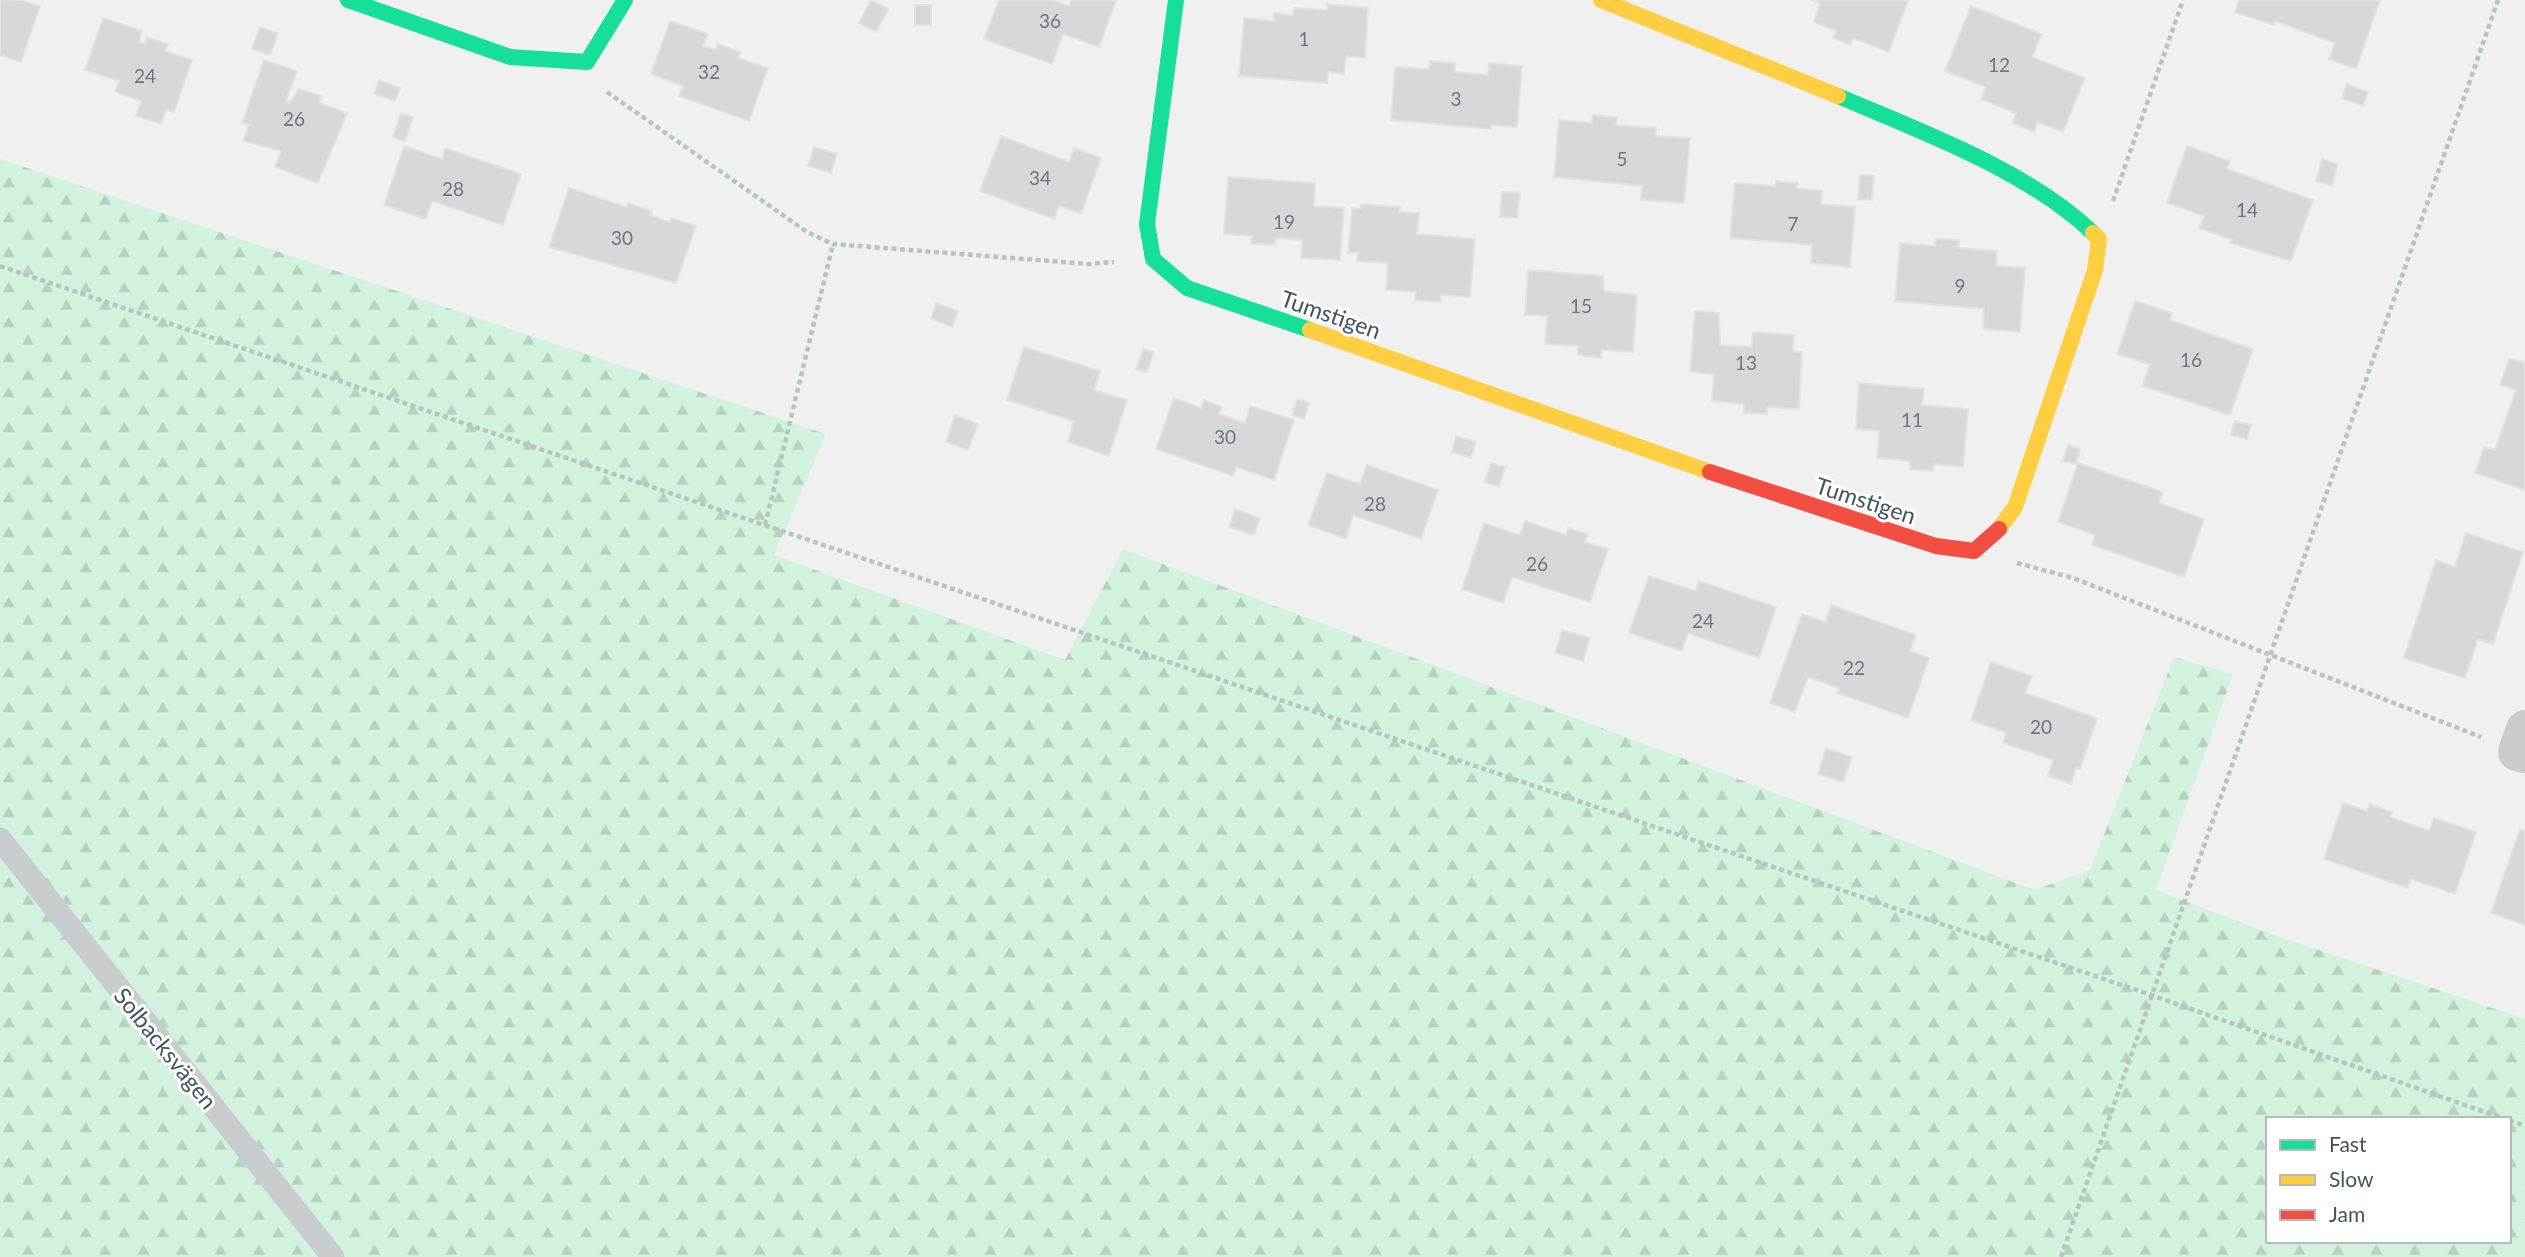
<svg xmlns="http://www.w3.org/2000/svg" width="2525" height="1257" font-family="Lato,sans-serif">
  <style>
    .forest { fill: url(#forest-firs); fill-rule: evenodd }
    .building { fill: #d7d7d9; stroke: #e2e2e3; stroke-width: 2 }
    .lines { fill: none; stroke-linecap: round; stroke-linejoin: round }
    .path { stroke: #b6c5c0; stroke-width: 4.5; stroke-dasharray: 5 3.5; stroke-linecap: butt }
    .lane { stroke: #c9cccf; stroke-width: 23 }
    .street { stroke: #c9cccf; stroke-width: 38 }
    .fast { stroke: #16e098; stroke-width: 16 }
    .slow { stroke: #ffcf43; stroke-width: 16 }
    .jam { stroke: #f24e42; stroke-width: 16 }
    .labels { text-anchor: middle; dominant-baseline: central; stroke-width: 6; stroke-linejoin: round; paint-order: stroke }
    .number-label { font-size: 19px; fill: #6b767f }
    .street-label { font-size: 23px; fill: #45535f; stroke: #fff }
  </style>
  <defs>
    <pattern id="forest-firs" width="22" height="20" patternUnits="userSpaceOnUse" patternTransform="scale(1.75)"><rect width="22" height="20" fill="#d3f2dd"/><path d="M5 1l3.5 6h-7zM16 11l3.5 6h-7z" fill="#b6d1c0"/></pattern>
  </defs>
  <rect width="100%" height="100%" fill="#f1f0f0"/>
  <path class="forest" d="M0,159L826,434L774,555L1065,660L1123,549L2035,890L2090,870L2174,657L2233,674L2156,890L2271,934L2525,1019V1257H0ZM2268,1119H2509V1241H2268Z"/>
  <path class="building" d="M0,0H21L40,6L21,62L0,55Z
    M871,0L888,9L876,32L859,23Z
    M999,0H1052L1069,6L1071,0H1116L1099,47L1063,34L1052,64L984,39Z
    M1811,0H1908L1889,52L1853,38L1850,45L1833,38L1836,31L1814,22L1820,3Z
    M2239,0H2380L2356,69L2329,59L2335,43L2275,21L2274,25L2235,12Z
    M1327,4L1368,8L1365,58L1346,56L1344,74L1328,72L1327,83L1239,76L1244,18L1274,21V13L1293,15L1294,8L1327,10Z
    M915,5H931V25H915Z
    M1971,6L2042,34L2032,57L2085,78L2063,132L2038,122L2034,132L2012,123L2016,113L1981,99L1986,87L1945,71Z
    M103,18L142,31L139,42L145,44L147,37L168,44L165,51L192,60L174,112L166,110L161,124L136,116L141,101L115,92L119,81L85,70Z
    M670,21L708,34L703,46L716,50L718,44L740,52L738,58L768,68L749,121L679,96L683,86L651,74Z
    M260,27L278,33L270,55L252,49Z
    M264,60L297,71L286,100L290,102L299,89L322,96L319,103L347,113L318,183L275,167L281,151L243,141L249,125L242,123Z
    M1430,61L1455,63V72L1488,75L1489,63L1522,66L1517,127L1491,125V129L1391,120L1395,67L1429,69Z
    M379,80L400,88L395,101L374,94Z
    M2347,84L2368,92L2363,106L2342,98Z
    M401,113L413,117L405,141L393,137Z
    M1593,115L1617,117L1616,125L1656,128V136L1690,138L1684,203L1641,200L1642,186L1554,177L1559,120L1592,123Z
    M1001,136L1069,162L1074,148L1101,158L1081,214L1059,206L1054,219L980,191Z
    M404,146L442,159L445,148L521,174L503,225L432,201L426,219L384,205Z
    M2187,146L2230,161L2227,169L2313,200L2291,261L2230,243L2232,240L2199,228L2204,216L2167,203Z
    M814,147L837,154L831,173L808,166Z
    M2322,159L2338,164L2332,186L2316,181Z
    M1860,175L1874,176L1872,200L1858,199Z
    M1228,177L1315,183L1314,206L1344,208L1340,260L1301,258L1302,240L1276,238L1275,245L1251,244L1252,236L1224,234Z
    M1776,181L1798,183L1797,188L1822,191L1821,204L1855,207L1850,267L1811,263L1812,245L1730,238L1735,183L1775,186Z
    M569,188L626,207L628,203L652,211L650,215L669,222L671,218L696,226L676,283L549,247Z
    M1502,192L1520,193L1517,218L1500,217Z
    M1361,204L1400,207L1399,212L1419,213L1417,234L1475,239L1470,297L1441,295L1440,302L1415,300L1416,292L1386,290L1388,263L1357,261L1358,253H1348L1352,208L1361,209Z
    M1936,239L1959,240V248L1997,251L1996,266L2025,268L2020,332L1983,329L1984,309L1895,301L1900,243L1935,246Z
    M1528,270L1603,276L1604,291L1637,295L1633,352L1602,350L1601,358L1578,355V346L1545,344L1547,316L1525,315Z
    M2135,301L2172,313L2170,320L2253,349L2230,415L2142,386L2150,364L2117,354Z
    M936,303L958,311L952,327L931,319Z
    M1695,311L1719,313L1720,345L1752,347L1753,332L1794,335L1793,351L1802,352L1799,409L1767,407V414L1744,413V404L1712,401L1714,374L1690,372Z
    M1024,347L1100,371L1094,390L1127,400L1109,456L1068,442L1074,421L1007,400Z
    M1143,349L1154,352L1147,372L1136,369Z
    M2509,359L2525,362V490L2475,473L2484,447L2495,450L2516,390L2500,385Z
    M1859,383L1924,389L1922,405L1968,409L1963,467L1934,464L1933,471L1910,469V461L1877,458L1879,431L1856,429Z
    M1174,398L1201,408L1204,400L1222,407L1219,414L1245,423L1250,406L1294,420L1274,480L1236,467L1233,476L1156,449Z
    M1297,399L1309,403L1304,419L1292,415Z
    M955,415L978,424L968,450L946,442Z
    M2235,421L2251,425L2247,439L2231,435Z
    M1456,436L1476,442L1471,458L1452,452Z
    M2068,445L2080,449L2076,464L2063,461Z
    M1491,463L1505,467L1499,487L1485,482Z
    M2078,463L2163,492L2159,503L2204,519L2184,577L2092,545L2095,535L2058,522Z
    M1367,465L1438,490L1421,539L1353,515L1346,539L1308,525L1327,473L1360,484Z
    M1235,509L1260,518L1254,535L1229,527Z
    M1525,521L1566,535L1568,528L1588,534L1585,542L1608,549L1590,602L1512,577L1503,603L1462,589L1484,523L1520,535Z
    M2466,533L2523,552L2493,644L2478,639L2465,678L2404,658L2436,560L2455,567Z
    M1649,576L1696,591L1699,581L1776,607L1759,658L1688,633L1682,651L1629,633Z
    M1831,605L1916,635L1910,651L1929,658L1908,718L1837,693L1839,688L1808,677L1795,712L1770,703L1802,614L1825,622Z
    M1562,630L1590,638L1583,661L1555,653Z
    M1991,662L2032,676L2025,693L2097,718L2080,769L2076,768L2071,784L2048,776L2053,760L2003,743L2006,733L1971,720Z
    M1826,748L1852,757L1843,782L1818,774Z
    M2343,803L2367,811L2370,804L2392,812L2390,817L2429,831L2434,818L2476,832L2455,894L2411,879L2408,888L2324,859Z
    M2520,829L2525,831V925L2491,913Z"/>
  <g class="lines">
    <path class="path" d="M607,92L807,232L833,244L1088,264L1114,262
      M2113,201L2183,0
      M0,266L2151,995L2505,1119
      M765,525L833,244
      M2017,563L2073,578L2481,737
      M2509,1120L2525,1126
      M2061,1257L2498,0"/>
    <path class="lane" d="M0,839L333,1257"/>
    <path class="street" d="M2525,729L2517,752L2525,754"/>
    <path class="fast" d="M348,0L510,57L587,62L625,0
      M1176,0L1147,224L1153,259L1187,288L1310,330
      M1838,96C1922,132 2027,170 2093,233"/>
    <path class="slow" d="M1601,0L1838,96
      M1310,330L1710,472
      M1999,529L2015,507L2095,270L2099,239L2093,233"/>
    <path class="jam" d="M1710,472L1936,546L1974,551L1999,529"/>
  </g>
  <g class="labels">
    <g class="number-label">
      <text x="1050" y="20">36</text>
      <text x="1304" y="38">1</text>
      <text x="1999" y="64">12</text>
      <text x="709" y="71">32</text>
      <text x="145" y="75">24</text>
      <text x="1456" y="98">3</text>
      <text x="294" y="118">26</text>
      <text x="1622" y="158">5</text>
      <text x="1040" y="177">34</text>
      <text x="453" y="188">28</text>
      <text x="2247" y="209">14</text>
      <text x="1284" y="221">19</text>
      <text x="1793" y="223">7</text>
      <text x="622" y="237">30</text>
      <text x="1960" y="285">9</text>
      <text x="1581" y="305">15</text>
      <text x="2191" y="359">16</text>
      <text x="1746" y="362">13</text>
      <text x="1912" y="419">11</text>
      <text x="1225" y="436">30</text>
      <text x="1375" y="503">28</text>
      <text x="1537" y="563">26</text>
      <text x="1703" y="620">24</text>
      <text x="1854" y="667">22</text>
      <text x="2041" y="726">20</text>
    </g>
    <g class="street-label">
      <text transform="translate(1331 314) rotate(19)">Tumstigen</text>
      <text transform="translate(1866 500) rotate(18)">Tumstigen</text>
      <text transform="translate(166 1048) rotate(51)">Solbacksvägen</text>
    </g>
  </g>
  <rect x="2266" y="1117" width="245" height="126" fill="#ffffff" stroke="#b5babf" stroke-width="2"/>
  <rect x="2280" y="1140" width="35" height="10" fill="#16e098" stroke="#b5babf" stroke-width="2"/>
  <text x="2329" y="1152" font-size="21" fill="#45535f">Fast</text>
  <rect x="2280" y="1175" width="35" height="10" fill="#ffcf43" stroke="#b5babf" stroke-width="2"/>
  <text x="2329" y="1187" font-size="21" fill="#45535f">Slow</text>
  <rect x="2280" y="1210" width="35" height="10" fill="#f24e42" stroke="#b5babf" stroke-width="2"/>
  <text x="2329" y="1222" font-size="21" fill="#45535f">Jam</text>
</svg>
